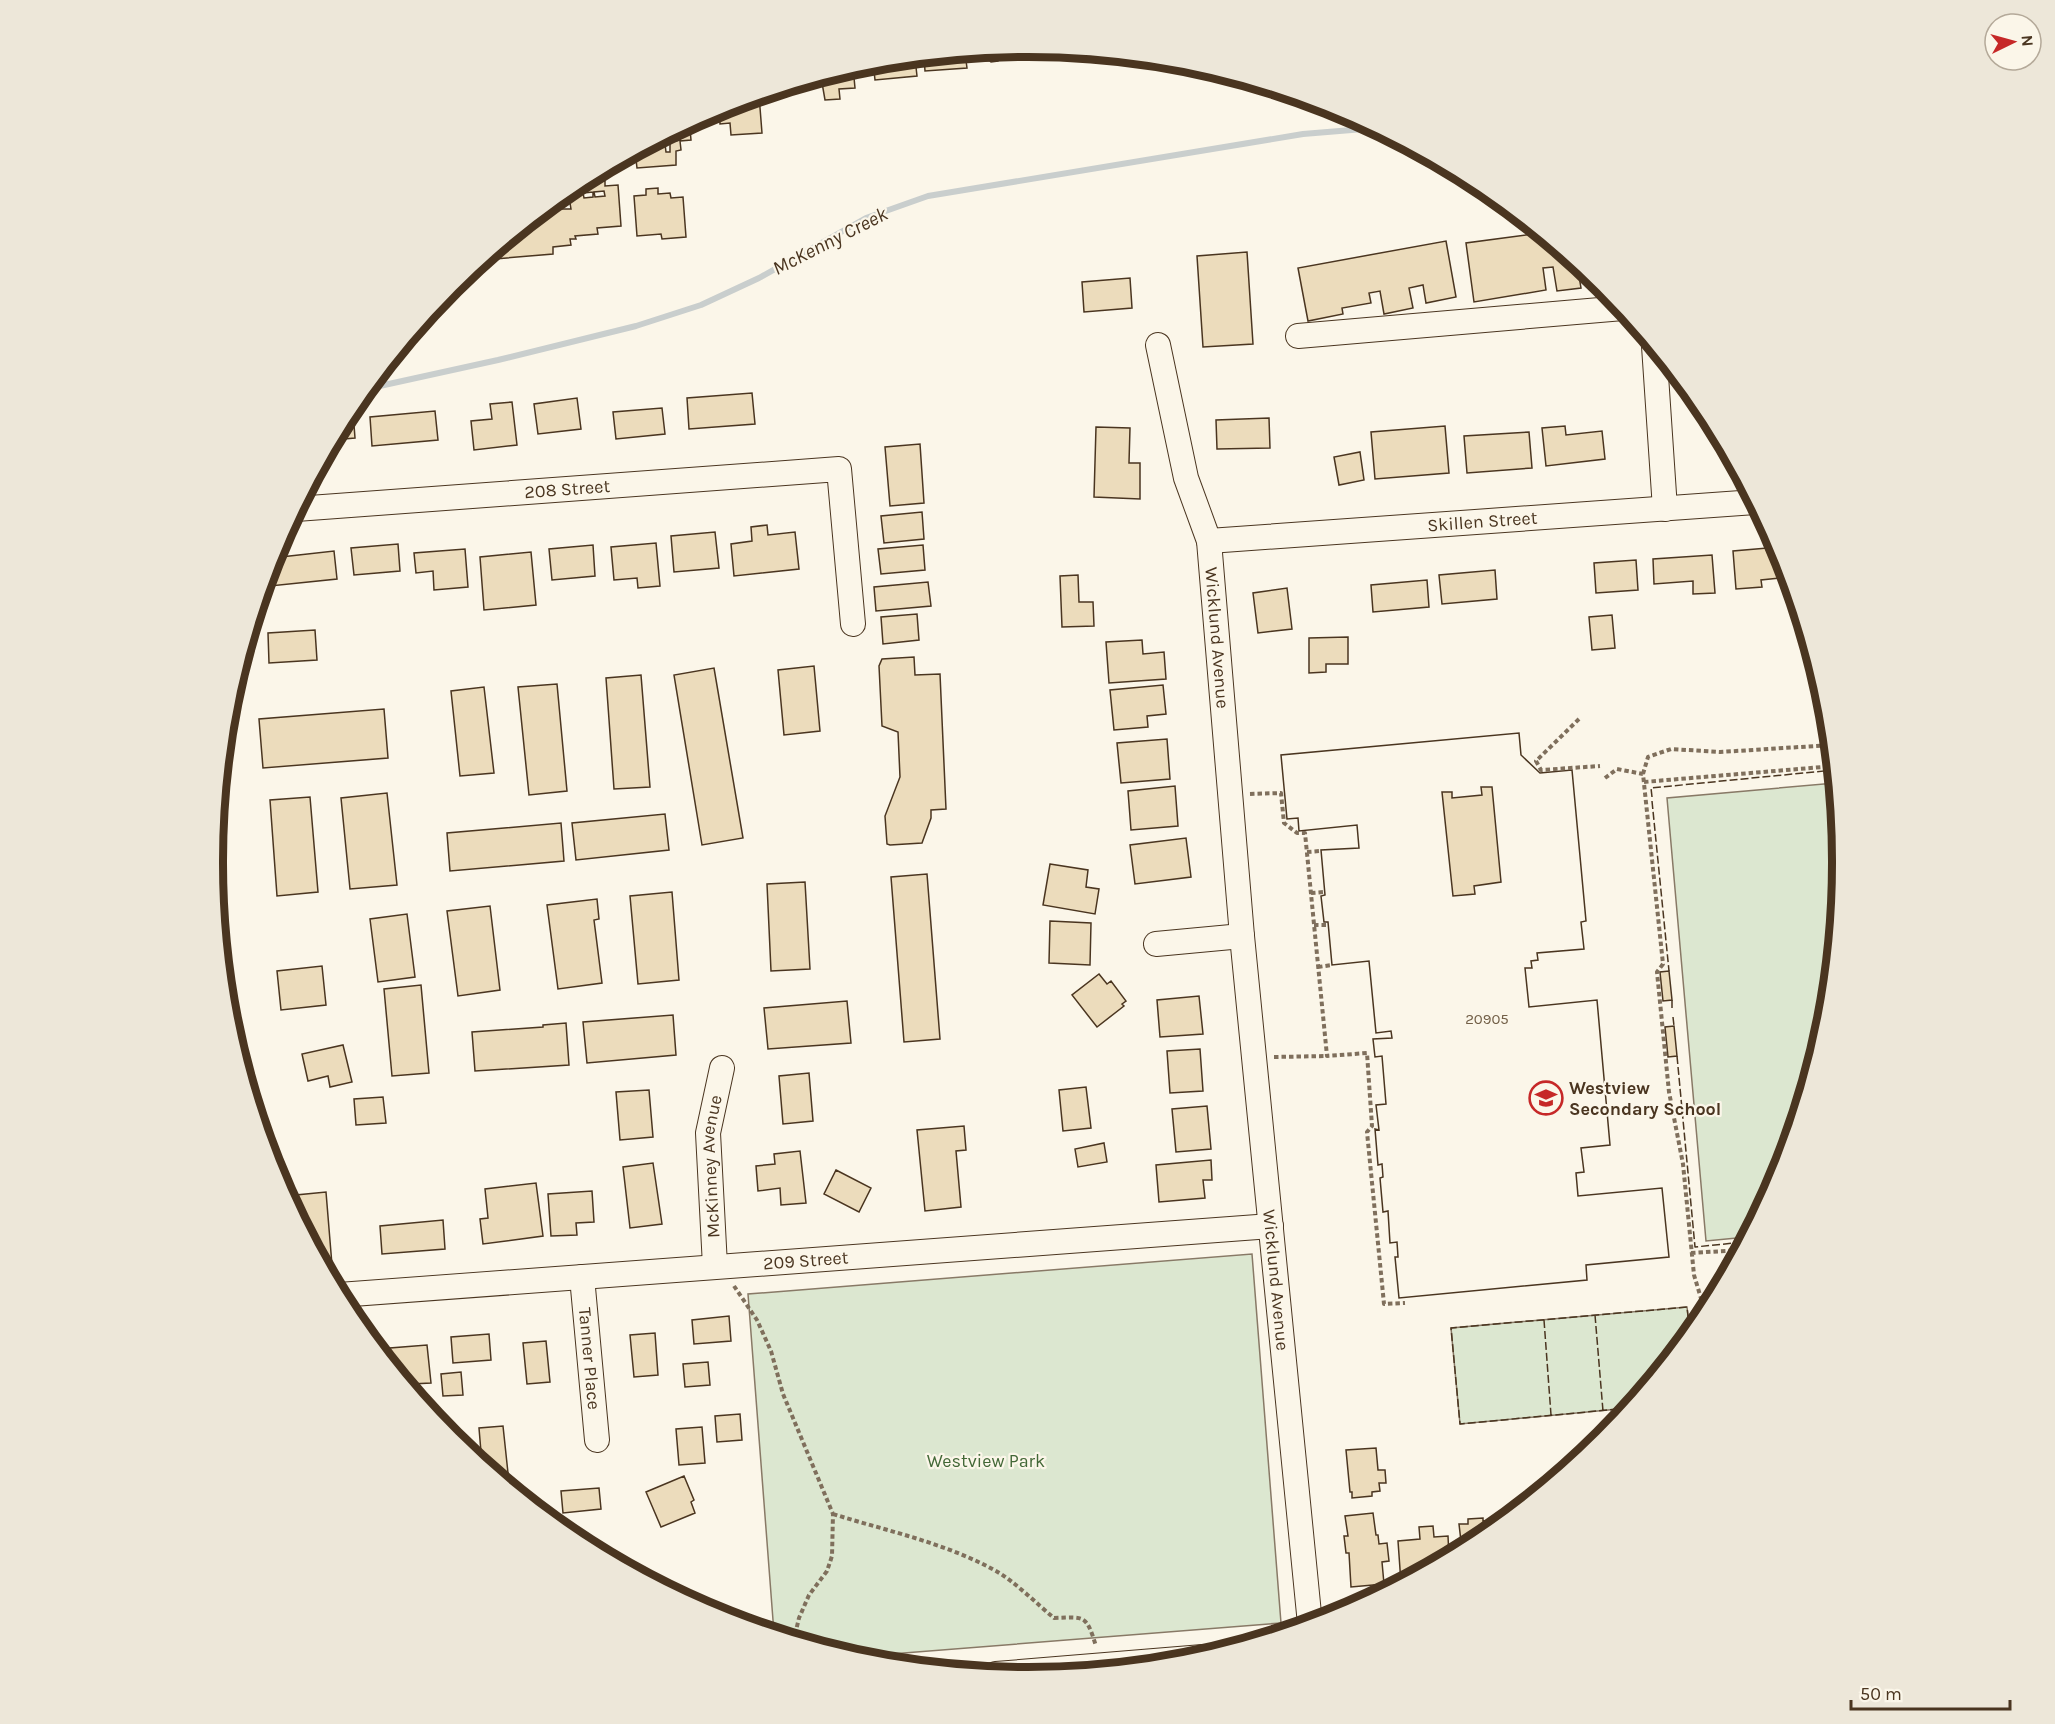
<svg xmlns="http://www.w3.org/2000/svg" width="2055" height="1724" font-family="Karla,sans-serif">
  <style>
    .green { fill: #dce7d0; stroke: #887966; stroke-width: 1.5 }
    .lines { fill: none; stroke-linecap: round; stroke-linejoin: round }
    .stream { stroke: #c9cecd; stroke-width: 6 }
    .building { fill: #ecdcbc; stroke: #4a3520; stroke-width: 1.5; fill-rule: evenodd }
    .minor-casing { stroke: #4a3520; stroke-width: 26 }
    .path { stroke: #7f6f5c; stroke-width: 4; stroke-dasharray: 4.5 3; stroke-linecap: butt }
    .minor { stroke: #fbf6e9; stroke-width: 24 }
    .fence { stroke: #4a3520; stroke-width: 1.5; stroke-dasharray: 8 3; stroke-linecap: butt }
    .labels { text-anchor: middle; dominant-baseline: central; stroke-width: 4.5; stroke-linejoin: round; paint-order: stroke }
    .number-label { font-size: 15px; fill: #725f47 }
    .street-label { font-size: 18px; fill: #4a3520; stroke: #fbf6e9 }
    .poi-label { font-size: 18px; font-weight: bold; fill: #4a3520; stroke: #fbf6e9; text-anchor: start }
    .park-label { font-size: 18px; fill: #436837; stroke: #fbf6e9 }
    .water-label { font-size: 20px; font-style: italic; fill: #4a3520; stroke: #fbf6e9 }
    .rim { fill: none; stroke: #4a3520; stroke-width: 8 }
  </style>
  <rect width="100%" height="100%" fill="#fbf6e9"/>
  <path class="green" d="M1835,783L1843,862L1827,1021L1781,1174L1747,1237L1706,1241L1667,798Z
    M1252,1254L1281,1623L853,1657L774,1633L748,1294Z
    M1687,1307L1690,1334L1629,1408L1460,1424L1451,1328Z"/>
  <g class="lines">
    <path class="stream" d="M366,389L498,360L636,326L701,305L759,278L866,218L928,196L1303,134L1376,128"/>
  </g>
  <path class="building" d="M1021,47V55L1001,57L998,61L991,62L987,58L978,59L977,51Z
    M1026,47H1028L1052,49L1026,51Z
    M965,53L967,68L925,71L924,57Z
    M915,58L917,76L875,80L873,62Z
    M853,67L855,88L839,89L840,99L825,100L821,77Z
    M759,95L762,133L731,135L730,123L720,124L719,108Z
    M684,125V129H690L691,140L680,141L681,150L676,151V165L637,168L635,151ZM675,130H678L680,140L676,141ZM670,143V152H666L665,144Z
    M605,181V186L618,185L621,226L597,228L598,234L575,236L576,239H570L571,245L553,247V254L482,260L527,223V225L537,224V219H531L537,214H548L547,207L554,201L560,200L559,196L563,194L570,193L569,190L582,189V183ZM604,191L605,196L595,197L594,192ZM593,192V197L584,198L583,193ZM570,203L571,209H561V205Z
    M658,188V194L670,193L671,198L683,197L686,237L662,239L661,234L637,236L634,196L646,195V189Z
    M1540,233L1591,274L1579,276L1581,288L1557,291L1553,267L1543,268L1546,290L1474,302L1466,243Z
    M1446,241L1456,297L1426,303L1423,285L1409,288L1413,308L1384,314L1380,291L1369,293L1371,303L1342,308L1343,314L1308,321L1298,268Z
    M1247,252L1253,344L1203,347L1197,256Z
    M1130,278L1132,308L1084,312L1082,282Z
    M752,393L755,424L689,429L687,398Z
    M577,398L581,429L538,434L534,404Z
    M512,402L517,445L474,450L471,421L492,419L490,404Z
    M662,408L665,434L616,439L613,412Z
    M435,411L438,440L372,446L370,417Z
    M348,412H353L355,438L333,440Z
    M1269,418L1270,448L1217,449L1216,420Z
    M1445,426L1449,473L1375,479L1371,432Z
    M1565,426L1566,435L1602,431L1605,459L1546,466L1542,428Z
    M1096,427L1130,428L1129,463H1140V499L1094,497Z
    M1529,432L1532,468L1467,473L1464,436Z
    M920,444L924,503L890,506L885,447Z
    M1360,452L1364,480L1339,485L1334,457Z
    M922,512L924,539L884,543L881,516Z
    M767,525L768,535L795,532L799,569L734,576L731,544L752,541L751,527Z
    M715,532L719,568L674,572L671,536Z
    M656,543L660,586L638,588L637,578L614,580L611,547Z
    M398,544L400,571L354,575L351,548Z
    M593,545L595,576L552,580L549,549Z
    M923,545L925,570L881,574L878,549Z
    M1779,547L1789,577L1761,580L1762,587L1736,589L1733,551Z
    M465,549L468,587L434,590L433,571L416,573L414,553Z
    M334,551L337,579L270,586L268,570L272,558Z
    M531,552L536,605L484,610L480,557Z
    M1712,555L1715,593L1693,594V581L1654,584L1653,559Z
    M1636,560L1638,590L1596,593L1594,563Z
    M1495,570L1497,599L1442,604L1439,575Z
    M1078,575L1079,602H1093L1094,626L1062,627L1060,576Z
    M1427,580L1429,607L1373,612L1371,585Z
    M928,582L931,606L876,611L874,587Z
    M1287,588L1292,629L1258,633L1253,593Z
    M917,614L919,640L883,644L881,617Z
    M1612,615L1615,648L1592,650L1589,617Z
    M315,630L317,660L269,663L268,633Z
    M1348,637V664H1326V672L1309,673V638Z
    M1142,640L1143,654L1164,652L1166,679L1109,683L1106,642Z
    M914,657L915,675L940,674L946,809L931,810V818L922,843L890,845L887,844L885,816L900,777L898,732L882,726L879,666L882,659Z
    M814,666L820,731L784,735L778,670Z
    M714,668L743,838L702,845L674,675Z
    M641,675L650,787L614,789L606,678Z
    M557,684L567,791L529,795L518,687Z
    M1163,685L1166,714L1147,716L1148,727L1114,730L1110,690Z
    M484,687L494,773L460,776L451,691Z
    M384,709L388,758L263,768L259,719Z
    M1519,733L1521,755L1540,773L1572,770L1586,921L1581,922L1584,949L1537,953L1538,960L1531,961L1532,968H1525L1529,1007L1597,1000L1610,1145L1581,1148L1584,1172L1576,1173L1578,1196L1662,1188L1669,1257L1586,1265L1587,1280L1399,1298L1395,1257H1398L1397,1242L1390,1243L1388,1211L1383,1212L1380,1178L1383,1177L1382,1164L1378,1165L1375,1129L1379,1130L1376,1105L1386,1104L1382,1056L1375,1057L1373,1039L1392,1038L1391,1031L1376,1033L1369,961L1332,965L1328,922H1324L1321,896L1325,895L1321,850L1359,848L1357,825L1299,831L1298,818L1287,819L1281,755ZM1481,787H1492L1501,882L1474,886L1475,894L1453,896L1442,792H1452V798L1482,795Z
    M1519,733L1521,755L1540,773L1572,770L1586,921L1581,922L1584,949L1537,953L1538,960L1531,961L1532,968H1525L1529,1007L1597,1000L1610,1145L1581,1148L1584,1172L1576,1173L1578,1196L1662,1188L1669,1257L1586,1265L1587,1280L1399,1298L1395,1257H1398L1397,1242L1390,1243L1388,1211L1383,1212L1380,1178L1383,1177L1382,1164L1378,1165L1375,1129L1379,1130L1376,1105L1386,1104L1382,1056L1375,1057L1373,1039L1392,1038L1391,1031L1376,1033L1369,961L1332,965L1328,922H1324L1321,896L1325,895L1321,850L1359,848L1357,825L1299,831L1298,818L1287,819L1281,755Z
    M1167,739L1170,779L1121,783L1117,743Z
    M1175,786L1178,826L1131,830L1128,791Z
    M387,793L397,885L350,889L341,798Z
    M310,797L318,892L277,896L270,800Z
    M665,814L669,850L576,860L572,823Z
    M561,823L564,861L450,871L447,833Z
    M1186,838L1191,877L1135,884L1130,845Z
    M1050,864L1088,870L1086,887L1099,889L1095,914L1043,905Z
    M927,874L940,1039L904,1042L891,877Z
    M805,882L810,969L771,971L767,884Z
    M672,892L679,980L638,984L630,896Z
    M597,899L599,919L594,920L602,983L558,989L547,905Z
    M490,906L500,990L458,996L447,911Z
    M407,914L415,977L378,982L370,919Z
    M1050,921L1091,923L1090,965L1049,963Z
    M322,966L326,1005L281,1010L277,971Z
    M1669,971L1672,1000L1663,1001L1660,972Z
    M1099,974L1107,984L1111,981L1126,1001L1122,1004L1124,1006L1097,1027L1072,995Z
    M421,985L429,1073L392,1076L384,989Z
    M1199,996L1203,1034L1160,1037L1157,1000Z
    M847,1001L851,1043L768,1049L764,1008Z
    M673,1015L676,1055L587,1063L583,1022Z
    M566,1023L569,1065L475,1071L472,1032L543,1027V1025Z
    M1674,1026L1677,1056L1668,1057L1665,1027Z
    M343,1045L352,1082L330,1087L328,1076L308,1081L302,1054Z
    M1200,1049L1203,1091L1170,1093L1167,1051Z
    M809,1073L813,1121L783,1124L779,1076Z
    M1086,1087L1091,1128L1063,1131L1059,1090Z
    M649,1090L653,1137L620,1140L616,1092Z
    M383,1097L386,1123L356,1125L354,1099Z
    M1207,1106L1211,1149L1176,1152L1172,1109Z
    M964,1126L966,1150L956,1151L961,1207L925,1211L917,1130Z
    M1104,1143L1107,1162L1078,1167L1075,1149Z
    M800,1151L806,1203L781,1205L780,1188L758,1191L756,1166L775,1164L774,1154Z
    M1211,1160L1212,1180H1203L1205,1198L1159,1202L1156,1165Z
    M653,1163L662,1224L630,1228L623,1167Z
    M836,1170L871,1188L859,1212L824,1194Z
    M536,1183L543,1236L483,1244L480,1219L488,1218L485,1189Z
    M592,1191L594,1222L576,1223L577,1235L551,1236L548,1194Z
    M326,1192L332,1265H323L298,1219L296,1195Z
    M443,1220L445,1249L382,1254L380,1226Z
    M729,1316L731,1341L694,1344L692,1320Z
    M655,1333L658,1375L634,1377L630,1335Z
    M489,1334L491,1360L453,1363L451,1337Z
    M546,1341L550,1382L527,1384L523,1343Z
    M427,1345L431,1383L411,1384V1387H409L391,1366L390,1348Z
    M708,1362L710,1385L685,1387L683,1364Z
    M461,1372L463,1395L443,1396L441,1374Z
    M740,1414L742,1440L717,1442L715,1416Z
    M503,1426L508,1473L494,1474L482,1464L479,1428Z
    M702,1427L705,1463L679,1465L676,1429Z
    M1376,1448L1378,1470H1385L1386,1483H1379L1380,1491L1372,1492V1496L1352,1498V1492H1350L1346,1450Z
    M684,1476L694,1500L691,1502L695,1513L661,1527L646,1492Z
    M599,1488L601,1509L563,1513L561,1491Z
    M1373,1513L1376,1535H1378L1379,1544L1387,1543L1389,1561L1382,1562L1384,1584L1351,1587L1349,1553H1346L1344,1536H1348L1345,1516Z
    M1483,1518V1521L1501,1520V1523L1480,1540L1462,1550L1459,1524H1468V1519Z
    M1433,1526L1434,1537L1448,1536L1449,1557L1401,1583L1398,1541L1420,1539L1419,1527Z
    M723,1605L724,1618L707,1611L706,1607Z
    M745,1618L746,1625L728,1619Z"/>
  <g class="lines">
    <defs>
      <g id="minor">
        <path d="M1298,336L1623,308"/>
        <path id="s1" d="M1158,345L1186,478L1209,541L1242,936L1310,1624"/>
        <path d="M1654,346L1665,509"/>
        <path id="s2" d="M296,509L839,469L853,624"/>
        <path id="s3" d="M1209,541L1755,502"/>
        <path d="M1156,944L1242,936"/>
        <path id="s4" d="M715,1266L708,1133L722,1068"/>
        <path id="s5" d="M582,1277L597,1440"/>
        <path id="s6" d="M339,1295L1271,1226"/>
        <path d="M996,1674L1203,1657"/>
      </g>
    </defs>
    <use href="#minor" class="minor-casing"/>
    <path class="path" d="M1579,719L1536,761L1541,770L1600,766
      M1643,774L1648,757L1671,749L1720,752L1832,745
      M1605,778L1617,769L1643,774L1663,964L1657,972L1669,1092L1683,1164L1694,1275L1706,1315
      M1644,782L1834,766
      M1250,794L1281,793L1284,823L1297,833H1305L1327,1056L1367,1053L1372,1126L1367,1132L1384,1304L1405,1303
      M1307,852L1320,851
      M1311,893L1324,892
      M1314,925H1327
      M1318,967L1332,965
      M1274,1057L1327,1056
      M1691,1253L1741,1250
      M734,1286L757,1320L771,1351L783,1394L833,1514L832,1556L827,1571L809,1595L799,1618L794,1639
      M833,1514C887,1531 946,1543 996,1571C1014,1581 1037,1604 1054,1618C1085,1617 1086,1614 1096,1646"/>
    <use href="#minor" class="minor"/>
    <path class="fence" d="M1652,797L1651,788L1834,770
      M1652,801L1669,971
      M1672,1000V1011
      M1673,1017L1674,1026
      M1677,1056L1695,1247L1744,1242
      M1595,1315L1603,1411
      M1544,1320L1551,1415
      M1629,1408L1460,1424L1451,1328L1687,1307L1690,1334"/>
  </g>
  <defs>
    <symbol id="school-ring" viewBox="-11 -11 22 22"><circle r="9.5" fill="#fbf6e9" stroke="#c62828" stroke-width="1.5"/><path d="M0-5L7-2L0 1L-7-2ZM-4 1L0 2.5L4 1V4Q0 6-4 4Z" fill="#c62828"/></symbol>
  </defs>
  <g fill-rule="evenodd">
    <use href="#school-ring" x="1527" y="1079" width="38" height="38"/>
  </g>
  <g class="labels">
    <g class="number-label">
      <text x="1487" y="1019">20905</text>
    </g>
    <g class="street-label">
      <text stroke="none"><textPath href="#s2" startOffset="272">208 Street</textPath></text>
      <text stroke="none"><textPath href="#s3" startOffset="274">Skillen Street</textPath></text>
      <text stroke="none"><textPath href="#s1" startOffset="300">Wicklund Avenue</textPath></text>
      <text stroke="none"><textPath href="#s4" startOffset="100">McKinney Avenue</textPath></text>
      <text stroke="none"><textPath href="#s6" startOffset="468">209 Street</textPath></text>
      <text stroke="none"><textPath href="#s1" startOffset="945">Wicklund Avenue</textPath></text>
      <text stroke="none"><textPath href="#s5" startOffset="82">Tanner Place</textPath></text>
    </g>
    <g class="poi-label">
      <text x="1569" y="1088">Westview<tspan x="1569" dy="21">Secondary School</tspan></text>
    </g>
    <g class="park-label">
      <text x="986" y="1461">Westview Park</text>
    </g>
    <g class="water-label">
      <text transform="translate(830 241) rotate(-27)">McKenny Creek</text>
    </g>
  </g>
  <path d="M0 0H2055V1724H0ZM1027 57H1028A804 804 0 0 1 1832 861V863A804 804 0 0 1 1028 1667H1027A804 804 0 0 1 223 863V861A804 804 0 0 1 1027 57Z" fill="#ede7d9" fill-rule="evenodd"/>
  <path class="rim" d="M1027 57H1028A804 804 0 0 1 1832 861V863A804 804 0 0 1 1028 1667H1027A804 804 0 0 1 223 863V861A804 804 0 0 1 1027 57Z"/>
  <g transform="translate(2013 42) rotate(85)"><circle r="28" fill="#fbf6e9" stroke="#b4a999" stroke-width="1.5"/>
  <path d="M0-4.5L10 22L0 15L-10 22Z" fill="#c62828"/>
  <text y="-9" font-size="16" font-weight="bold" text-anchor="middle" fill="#4a3520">N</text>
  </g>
  <path d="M1851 1700v9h159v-9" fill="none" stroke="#4a3520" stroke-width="3"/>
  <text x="1860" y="1700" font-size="18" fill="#4a3520" stroke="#fbf6e9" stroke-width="4.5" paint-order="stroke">50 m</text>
</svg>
